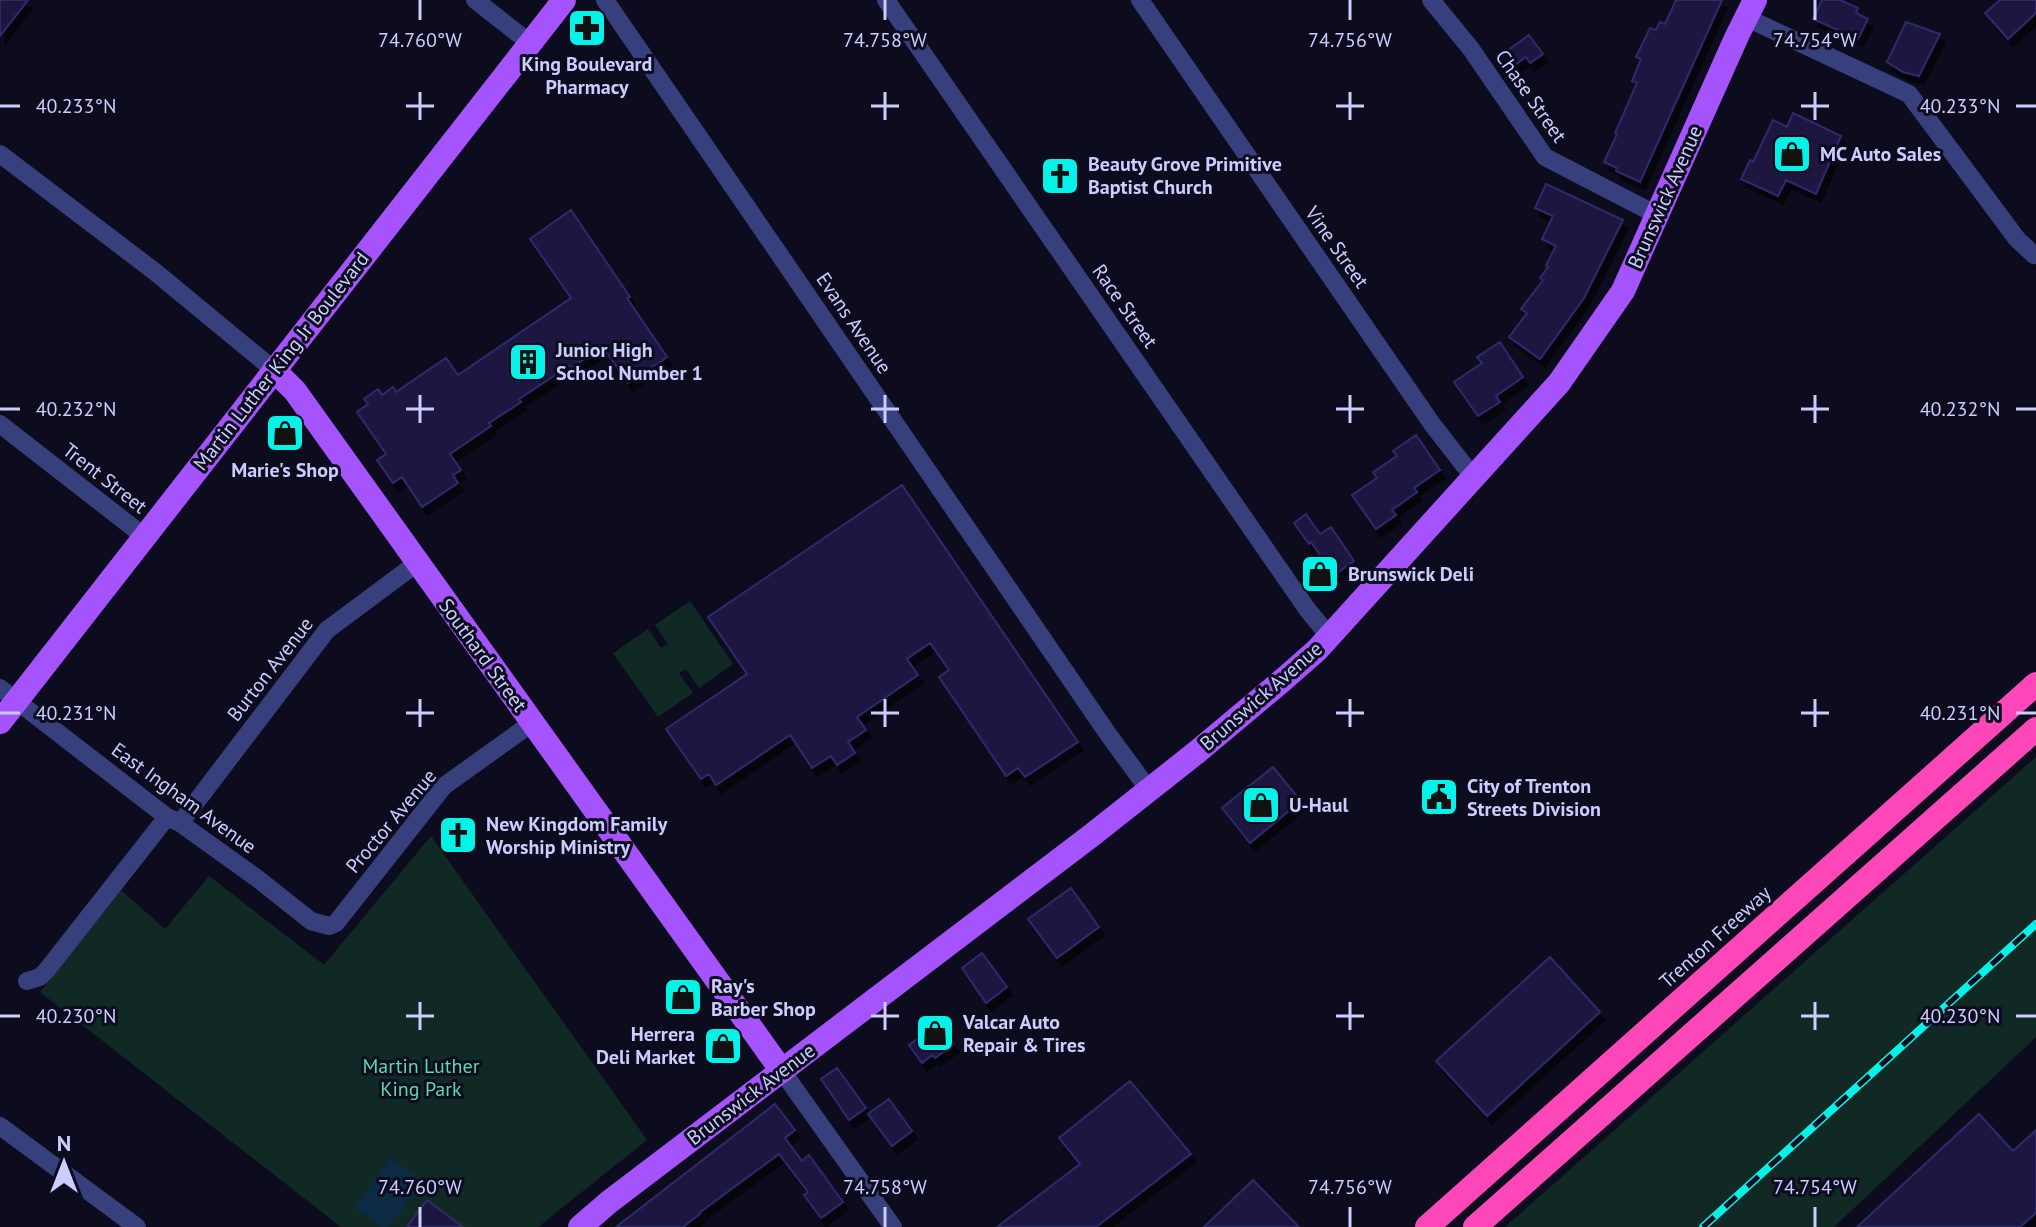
<svg xmlns="http://www.w3.org/2000/svg" width="2036" height="1227" font-family="'PT Sans',sans-serif">
  <style>
    .green { fill: #102924 }
    .water { fill: #0c2a43 }
    .building { fill: #1b1940; stroke: #2e2b6b; stroke-width: 2; filter: url(#shadow) }
    .lines { fill: none; stroke-linecap: round; stroke-linejoin: round }
    .minor { stroke: #383f7d; stroke-width: 18 }
    .major { stroke: #a553fd; stroke-width: 24 }
    .highway { stroke: #fd47b9; stroke-width: 24 }
    .rail-casing { stroke: #03f3e8; stroke-width: 8 }
    .rail { stroke: #0d0c1f; stroke-width: 5; stroke-dasharray: 15; stroke-linecap: butt }
    .ticks { fill: none; stroke: #cbcdfe; stroke-width: 3 }
    .labels { text-anchor: middle; dominant-baseline: central; stroke-width: 6; stroke-linejoin: round; paint-order: stroke }
    .poi-label { font-size: 20px; font-weight: bold; fill: #cbcdfe; stroke: #0d0c1f; text-anchor: start }
    .street-label { font-size: 20px; fill: #cbcdfe; stroke: #0d0c1f }
    .park-label { font-size: 20px; fill: #58dda8; stroke: #0d0c1f }
    .ticks-label { font-size: 20px; text-anchor: middle; fill: #cbcdfe; stroke: #0d0c1f; stroke-width: 6; stroke-linejoin: round; paint-order: stroke }
  </style>
  <defs>
    <filter id="shadow"><feDropShadow dx="5" dy="8" stdDeviation="0" flood-color="#0009"/></filter>
  </defs>
  <rect width="100%" height="100%" fill="#0d0c1f"/>
  <path class="green" d="M690,601L733,664L699,688L686,669L679,673L693,693L658,717L613,653L648,629L661,648L668,644L655,625Z
    M2036,757V1037L1834,1227H1505Z
    M431,836L647,1140L538,1227H341L40,992L121,890L165,929L209,876L324,965Z"/>
  <path class="water" d="M391,1158L423,1182L388,1227H381L355,1207Z"/>
  <path class="building" d="M0,0H28L0,36Z
    M1676,0H1722L1640,182L1616,171L1617,168L1604,162L1617,134L1615,133L1637,83L1632,81L1641,59L1636,57L1650,28L1656,30L1660,22L1665,24Z
    M1822,0H1840L1858,8L1856,13L1868,19L1858,39L1813,19Z
    M2000,0H2036V13L2008,39L1985,13Z
    M1906,22L1940,34L1919,76L1903,72L1887,62Z
    M1529,35L1543,54L1530,63L1526,57L1516,64L1507,51Z
    M1793,113L1841,136L1816,194L1786,180L1778,196L1741,179L1750,160L1753,162L1773,120L1787,127Z
    M1546,184L1623,220L1584,298L1540,359L1509,337L1527,313L1521,309L1543,280L1540,278L1548,267L1546,265L1556,246L1542,239L1553,216L1535,208Z
    M571,210L630,297L627,298L667,357L628,383L603,347L571,368L569,366L519,399L521,402L489,423L491,426L450,454L461,470L453,475L458,483L422,507L402,477L393,483L377,460L386,454L357,412L368,404L364,399L378,389L382,395L393,387L396,392L446,358L458,375L571,298L530,239Z
    M1500,342L1523,377L1496,396L1500,402L1478,416L1454,382L1482,363L1477,357Z
    M1416,435L1440,470L1414,488L1417,492L1392,510L1396,515L1376,529L1352,495L1377,478L1373,472L1397,456L1393,451Z
    M902,485L1078,742L1025,777L1018,768L1006,776L939,677L949,670L930,643L907,659L918,675L857,717L866,730L848,742L855,753L837,765L831,756L812,768L790,735L716,785L709,774L701,779L666,729L747,674L708,617Z
    M1306,514L1320,534L1331,527L1354,561L1334,575L1311,542L1309,544L1294,523Z
    M1273,767L1301,801L1250,843L1222,808Z
    M1071,888L1099,927L1057,958L1028,919Z
    M982,953L1007,987L986,1003L962,968Z
    M1550,957L1600,1012L1487,1116L1436,1061Z
    M938,1023L954,1044L935,1058L932,1055L922,1063L909,1045Z
    M837,1068L866,1108L849,1120L821,1079Z
    M1130,1081L1191,1154L1096,1227H997L1080,1164L1059,1138Z
    M889,1099L912,1131L892,1146L868,1114Z
    M775,1104L795,1130L785,1138L802,1161L809,1155L843,1202L821,1218L804,1195L808,1192L779,1154L699,1213L700,1214L683,1227H616Z
    M1979,1114L2013,1151L2036,1130V1213L2020,1227H1857Z
    M1253,1180L1299,1227H1204Z
    M427,1200L463,1227H407Z"/>
  <g class="lines">
    <path class="minor" d="M475,0L530,43
      M605,0L1108,734L1149,790
      M886,0L1307,609L1329,636
      M1140,0L1432,424L1474,478
      M1431,0L1471,49L1545,157L1657,215
      M1747,18L1909,94L2017,239L2034,255L2036,254
      M0,154L154,271L274,370
      M0,424L145,537
      M0,688L167,817L180,823L258,879L311,921L329,926L336,923L444,786L532,723
      M180,823L327,630L417,563
      M27,981L40,977L46,971L167,817
      M782,1071L893,1227
      M0,1126L137,1227"/>
    <path class="major" d="M274,370L295,391L782,1071
      M0,722L564,0
      M580,1227L609,1202L1092,835L1197,752L1284,679L1317,650L1559,383L1623,291L1737,36L1755,0"/>
    <path class="highway" d="M1427,1227L2036,684
      M1475,1227L2036,729"/>
    <defs>
      <path id="rail" d="M1703,1227L2036,924"/>
    </defs>
    <use href="#rail" class="rail-casing"/>
    <use href="#rail" class="rail"/>
  </g>
  <path class="ticks" d="M420,0V20M885,0V20M1350,0V20M1815,0V20M420,92V120M885,92V120M1350,92V120M1815,92V120M0,106H20M406,106H434M871,106H899M1336,106H1364M1801,106H1829M2016,106H2036M420,395V423M885,395V423M1350,395V423M1815,395V423M0,409H20M406,409H434M871,409H899M1336,409H1364M1801,409H1829M2016,409H2036M420,699V727M885,699V727M1350,699V727M1815,699V727M0,713H20M406,713H434M871,713H899M1336,713H1364M1801,713H1829M2016,713H2036M420,1002V1030M885,1002V1030M1350,1002V1030M1815,1002V1030M0,1016H20M406,1016H434M871,1016H899M1336,1016H1364M1801,1016H1829M2016,1016H2036M420,1207V1227M885,1207V1227M1350,1207V1227M1815,1207V1227"/>
  <defs>
    <symbol id="pharmacy-square" viewBox="-11 -11 22 22"><rect x="-9" y="-9" width="18" height="18" rx="4" fill="#03f3e8" stroke="#0d0c1f"/><path d="M-2-6h4v4h4v4h-4v4h-4v-4h-4v-4h4Z" fill="#111"/></symbol>
    <symbol id="shop-square" viewBox="-11 -11 22 22"><rect x="-9" y="-9" width="18" height="18" rx="4" fill="#03f3e8" stroke="#0d0c1f"/><path d="M-5-2.5h2.3a2.7 3.5 0 0 1 5.4 0H5L5.5 6h-11ZM-1.5-2.5h3a1.5 2.3 0 0 0-3 0Z" fill="#111"/></symbol>
    <symbol id="church-square" viewBox="-11 -11 22 22"><rect x="-9" y="-9" width="18" height="18" rx="4" fill="#03f3e8" stroke="#0d0c1f"/><path d="M-1.2-6h2.4v3.5h3.3v2.4h-3.3V6h-2.4V-.1h-3.3v-2.4h3.3Z" fill="#111"/></symbol>
    <symbol id="building-square" viewBox="-11 -11 22 22"><rect x="-9" y="-9" width="18" height="18" rx="4" fill="#03f3e8" stroke="#0d0c1f"/><path d="M-4-6H4V6H1V3H-1V6H-4ZM-2.5-4.3h1.7v1.8h-1.7ZM.8-4.3h1.7v1.8H.8ZM-2.5-1h1.7V.8h-1.7ZM.8-1h1.7V.8H.8Z" fill="#111"/></symbol>
    <symbol id="civic-square" viewBox="-11 -11 22 22"><rect x="-9" y="-9" width="18" height="18" rx="4" fill="#03f3e8" stroke="#0d0c1f"/><path d="M-.6-6.5H3V-4.5H.6V-3L4-1V1h2V6H-6V1h2V-1L-.6-3ZM-1.2 2.5V6h2.4V2.5Z" fill="#111"/></symbol>
  </defs>
  <g fill-rule="evenodd">
    <use href="#pharmacy-square" x="565" y="6" width="44" height="44"/>
    <use href="#shop-square" x="1770" y="132" width="44" height="44"/>
    <use href="#church-square" x="1038" y="154" width="44" height="44"/>
    <use href="#building-square" x="506" y="340" width="44" height="44"/>
    <use href="#shop-square" x="263" y="411" width="44" height="44"/>
    <use href="#shop-square" x="1298" y="552" width="44" height="44"/>
    <use href="#civic-square" x="1417" y="775" width="44" height="44"/>
    <use href="#shop-square" x="1239" y="783" width="44" height="44"/>
    <use href="#church-square" x="436" y="813" width="44" height="44"/>
    <use href="#shop-square" x="661" y="975" width="44" height="44"/>
    <use href="#shop-square" x="913" y="1011" width="44" height="44"/>
    <use href="#shop-square" x="701" y="1024" width="44" height="44"/>
  </g>
  <g class="labels">
    <g class="poi-label">
      <text x="587" y="64" text-anchor="middle">King Boulevard<tspan x="587" dy="23">Pharmacy</tspan></text>
      <text x="1820" y="154">MC Auto Sales</text>
      <text x="1088" y="164">Beauty Grove Primitive<tspan x="1088" dy="23">Baptist Church</tspan></text>
      <text x="556" y="350">Junior High<tspan x="556" dy="23">School Number 1</tspan></text>
      <text x="285" y="470" text-anchor="middle">Marie's Shop</text>
      <text x="1348" y="574">Brunswick Deli</text>
      <text x="1467" y="786">City of Trenton<tspan x="1467" dy="23">Streets Division</tspan></text>
      <text x="1289" y="805">U-Haul</text>
      <text x="486" y="824">New Kingdom Family<tspan x="486" dy="23">Worship Ministry</tspan></text>
      <text x="711" y="986">Ray's<tspan x="711" dy="23">Barber Shop</tspan></text>
      <text x="963" y="1022">Valcar Auto<tspan x="963" dy="23">Repair &amp; Tires</tspan></text>
      <text x="695" y="1034" text-anchor="end">Herrera<tspan x="695" dy="23">Deli Market</tspan></text>
    </g>
    <g class="street-label">
      <text transform="translate(1531 96) rotate(55)">Chase Street</text>
      <text transform="translate(1665 197) rotate(-66)">Brunswick Avenue</text>
      <text transform="translate(1337 247) rotate(55)">Vine Street</text>
      <text transform="translate(1125 306) rotate(55)">Race Street</text>
      <text transform="translate(854 323) rotate(56)">Evans Avenue</text>
      <text transform="translate(281 361) rotate(-52)">Martin Luther King Jr Boulevard</text>
      <text transform="translate(105 478) rotate(38)">Trent Street</text>
      <text transform="translate(483 655) rotate(54)">Southard Street</text>
      <text transform="translate(270 669) rotate(-52)">Burton Avenue</text>
      <text transform="translate(1261 696) rotate(-41)">Brunswick Avenue</text>
      <text transform="translate(184 798) rotate(36)">East Ingham Avenue</text>
      <text transform="translate(391 821) rotate(-50)">Proctor Avenue</text>
      <text transform="translate(1715 937) rotate(-42)">Trenton Freeway</text>
      <text transform="translate(751 1094) rotate(-37)">Brunswick Avenue</text>
    </g>
    <g class="park-label">
      <text x="421" y="1066">Martin Luther<tspan x="421" dy="23">King Park</tspan></text>
    </g>
  </g>
  <g class="ticks-label">
    <text x="420" y="47">74.760°W</text>
    <text x="885" y="47">74.758°W</text>
    <text x="1350" y="47">74.756°W</text>
    <text x="1815" y="47">74.754°W</text>
    <text x="76" y="113">40.233°N</text>
    <text x="1960" y="113">40.233°N</text>
    <text x="76" y="416">40.232°N</text>
    <text x="1960" y="416">40.232°N</text>
    <text x="76" y="720">40.231°N</text>
    <text x="1960" y="720">40.231°N</text>
    <text x="76" y="1023">40.230°N</text>
    <text x="1960" y="1023">40.230°N</text>
    <text x="420" y="1194">74.760°W</text>
    <text x="885" y="1194">74.758°W</text>
    <text x="1350" y="1194">74.756°W</text>
    <text x="1815" y="1194">74.754°W</text>
  </g>
  <g transform="translate(64 1163)" stroke="#0d0c1f" stroke-width="6" paint-order="stroke">
  <path d="M0-6L14 30L0 20L-14 30Z" fill="#cbcdfe"/>
  <text y="-12" font-size="22" font-weight="bold" text-anchor="middle" fill="#cbcdfe">N</text>
  </g>
</svg>
